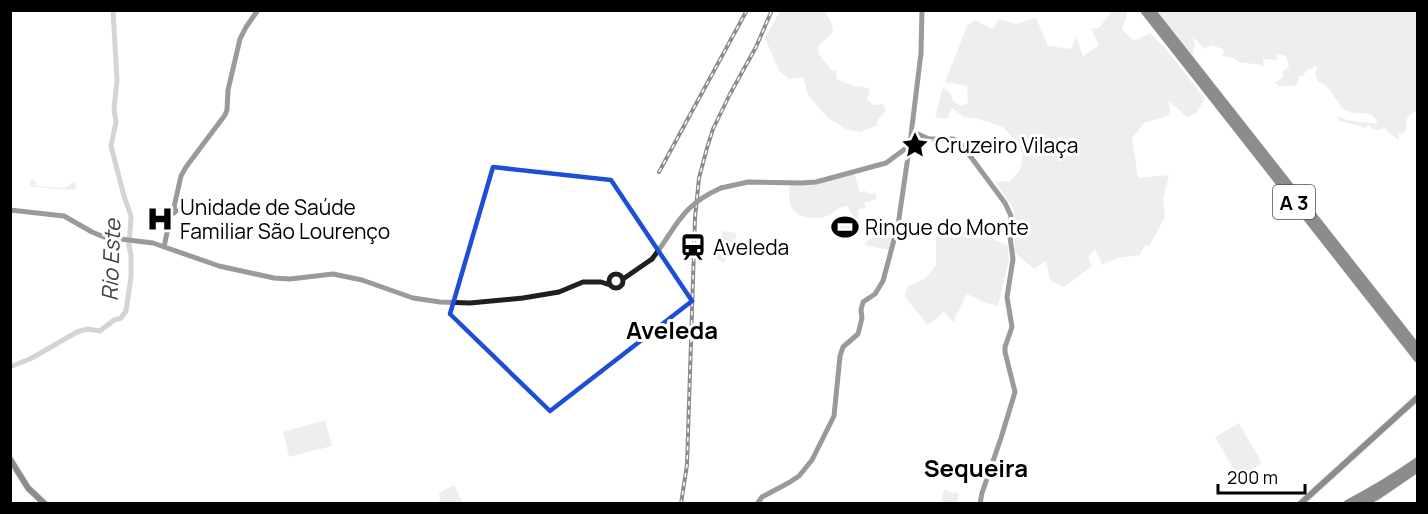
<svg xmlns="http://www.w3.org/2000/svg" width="1428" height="514" font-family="Manrope,sans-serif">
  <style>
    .green { fill: #dadada }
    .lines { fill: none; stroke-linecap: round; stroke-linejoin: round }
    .river { stroke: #a1a1a1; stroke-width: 5 }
    .primary-casing { stroke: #dbdbdb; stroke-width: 8 }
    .highway-casing { stroke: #dbdbdb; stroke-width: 9 }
    .secondary { stroke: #202020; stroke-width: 5 }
    .primary { stroke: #000; stroke-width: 6 }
    .highway { stroke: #000; stroke-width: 8 }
    .rail-casing { stroke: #000; stroke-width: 4 }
    .rail { stroke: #fff; stroke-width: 1.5; stroke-dasharray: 4.5; stroke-linecap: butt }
    .secondary-bridge { stroke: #202020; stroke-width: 5 }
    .marked { fill: none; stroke: #1d4ed8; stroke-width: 4.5; stroke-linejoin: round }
    .labels { text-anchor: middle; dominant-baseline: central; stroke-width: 6; stroke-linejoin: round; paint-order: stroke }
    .shield { fill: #fff; stroke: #4c4c4c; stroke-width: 1.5 }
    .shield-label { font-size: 20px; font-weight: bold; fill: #000 }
    .poi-label { font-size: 21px; fill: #000; stroke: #fff; text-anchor: start }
    .water-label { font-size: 22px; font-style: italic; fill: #424242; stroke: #fff }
    .quarter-label { font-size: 24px; font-weight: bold; fill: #000; stroke: #fff }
  </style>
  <rect width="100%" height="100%" fill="#fff"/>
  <path class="green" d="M793,11H825L832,24L833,32L818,46L819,54L832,71L836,69L837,79L856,87L860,86L870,89L867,99L873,105L883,104L886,110L877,121L878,125L860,132L846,129L828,118L808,95L803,77L789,79L779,71L765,38L780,11L790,12Z
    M1112,11H1126L1127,15L1122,29L1134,41L1150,33L1165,48L1205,99L1196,113L1187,117L1169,101L1170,115L1144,123L1132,138L1138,178L1169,175L1163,200L1165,217L1149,246L1145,245L1140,255L1118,258L1102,265L1095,249L1088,257L1092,266L1064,287L1050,280L1046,261L1034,269L1014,252L1015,221L1013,208L995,182L1010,181L1020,171L1023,154L1015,140L1003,127L979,119L964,117L952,108L947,119L935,117L943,87L950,93L953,101L961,106L968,103L967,86L945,82L967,26L975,20L993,29L999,19L1016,24L1036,18L1048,46L1071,49L1076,36L1083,56L1099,45L1091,29L1099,28Z
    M1156,11H1417V110L1410,115L1406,120L1407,129L1403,134L1398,132L1399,140L1388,132L1386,128L1379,130L1372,129L1370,125L1367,126L1366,128L1339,121L1337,116L1347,120L1378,124C1372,111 1368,114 1355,113C1350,112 1345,109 1340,107V104C1333,97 1329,84 1318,82L1315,73L1317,68L1315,66L1311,69H1309L1302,76H1299V81L1295,86C1287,85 1280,89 1274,82H1277L1283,77V71L1289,67L1286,56L1276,54L1277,57L1276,60L1265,59L1263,57L1264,67L1261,65L1239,62L1234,58L1222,56L1224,51L1223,49L1211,45L1205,49L1193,37L1195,45L1193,50L1194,53L1190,57L1177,36Z
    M854,173L860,192L866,191L869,194L875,193L877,199L864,203L866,208L859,209L858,219L855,220L847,206C838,206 835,213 827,216C815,220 794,219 790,204C788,199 790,191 789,185Z
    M33,179L37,183L36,186L65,188L73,182L76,184L77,188L73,190L33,187L29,184L31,180Z
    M944,216L1008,246L1009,260L998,306L983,302L967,294L953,322L944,312L928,325L908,301L905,295L907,287L926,278L936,265V236L939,224Z
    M846,217L852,233L843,237L837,220Z
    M888,229H892L895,231L890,250L864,245L866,242Z
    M722,231L737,233L733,248L723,263L712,256L721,242Z
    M325,420L332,446L289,457L283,432Z
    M1239,423L1262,463L1238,477L1215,437Z
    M454,485L462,501L460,502L461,503H440L439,493Z
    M944,490L959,494L957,503H941Z"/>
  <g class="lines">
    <path class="river" d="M10,367L32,358L77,332L87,329L100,331L114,320L121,318L126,311L131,277V255L129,246L131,216L124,196L111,146L116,122L114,109L117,80L113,10"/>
    <defs>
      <path id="primary" d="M10,459L28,488L45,504
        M1300,504L1418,397"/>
      <path id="highway" d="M1144,10L1418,359
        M1151,10L1418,349
        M1347,504C1372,491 1395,477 1418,461
        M1361,504L1377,496L1418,468"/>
    </defs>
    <use href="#primary" class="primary-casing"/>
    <use href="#highway" class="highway-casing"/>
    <path class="secondary" d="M918,134L929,139
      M911,135L921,53L922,10
      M916,139H953L959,141L1005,203L1011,216L1010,237L1013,259L1007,297L1012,327L1005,347V352L1015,392L1001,438L982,493L980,504
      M721,188L748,182L801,183L816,182L886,163L909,146
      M10,210L64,216L92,232L104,237L153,243L219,266L274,278L290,279L333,274L362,280L413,298L440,302L470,303L523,298L559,292L583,282H601L610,285
      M164,247L171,214L174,213L176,211L174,207L181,176L186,167L225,115L227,110L228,90L240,39L246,27L258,10
      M609 281a7 7 0 1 1 14 0a7 7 0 1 1-14 0Z
      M623,279L652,259
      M757,504L762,497L790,482L799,476L812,460L834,416L840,356L843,347L858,334L862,318L861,310L863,302L875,294L883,281L898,225L911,136"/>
    <use href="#primary" class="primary"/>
    <use href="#highway" class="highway"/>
    <defs>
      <path id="rail" d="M659,172L747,10
        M681,504L687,465L695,218L699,178L707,148L713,129L730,94L756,47L772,10"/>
    </defs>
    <use href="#rail" class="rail-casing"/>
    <use href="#rail" class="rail"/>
    <path class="secondary-bridge" d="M652,259C677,227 680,206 721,188"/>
  </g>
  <path d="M0 0H1428V514H0ZM493,167L611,180L692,301L550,411L450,314Z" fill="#fff" fill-opacity=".55" fill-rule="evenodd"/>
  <path class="marked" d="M493,167L611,180L692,301L550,411L450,314Z"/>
  <defs>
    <symbol id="sight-bare" viewBox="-9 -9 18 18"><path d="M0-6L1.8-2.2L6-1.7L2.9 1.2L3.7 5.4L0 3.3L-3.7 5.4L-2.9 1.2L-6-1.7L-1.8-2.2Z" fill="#000" stroke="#fff" stroke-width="2.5" paint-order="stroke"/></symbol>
    <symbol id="hospital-bare" viewBox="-9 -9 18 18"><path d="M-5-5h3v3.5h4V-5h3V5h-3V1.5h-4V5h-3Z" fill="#000" stroke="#fff" stroke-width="2.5" paint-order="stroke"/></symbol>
    <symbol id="stadium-bare" viewBox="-9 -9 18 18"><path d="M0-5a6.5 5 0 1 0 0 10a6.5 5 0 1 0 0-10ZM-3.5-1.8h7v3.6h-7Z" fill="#000" stroke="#fff" stroke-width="2.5" paint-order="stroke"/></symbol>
    <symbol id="station-bare" viewBox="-9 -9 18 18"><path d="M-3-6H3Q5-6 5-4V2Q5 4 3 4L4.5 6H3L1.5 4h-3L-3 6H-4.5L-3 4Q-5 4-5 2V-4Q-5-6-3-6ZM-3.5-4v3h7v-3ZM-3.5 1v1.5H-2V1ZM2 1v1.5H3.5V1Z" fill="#000" stroke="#fff" stroke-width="2.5" paint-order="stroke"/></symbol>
  </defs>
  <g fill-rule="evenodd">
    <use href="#sight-bare" x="896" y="126" width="38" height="38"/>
    <use href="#hospital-bare" x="141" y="200" width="38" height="38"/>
    <use href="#stadium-bare" x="826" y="208" width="38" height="38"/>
    <use href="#station-bare" x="674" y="228" width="38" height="38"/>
  </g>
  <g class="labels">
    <rect class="shield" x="1273" y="185" width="42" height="34" rx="4.5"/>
    <g class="shield-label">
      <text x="1294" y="202">A 3</text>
    </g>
    <g class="poi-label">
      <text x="935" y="145">Cruzeiro Vilaça</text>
      <text x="180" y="207">Unidade de Saúde<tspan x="180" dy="24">Familiar São Lourenço</tspan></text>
      <text x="865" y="227">Ringue do Monte</text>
      <text x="713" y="247">Aveleda</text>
    </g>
    <g class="water-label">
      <text transform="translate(111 260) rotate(-88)">Rio Este</text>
    </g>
    <g class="quarter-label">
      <text x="672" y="329">Aveleda</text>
      <text x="976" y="467">Sequeira</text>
    </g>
  </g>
  <rect width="1428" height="514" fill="none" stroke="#000000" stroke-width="24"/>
  <path d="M1218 484v9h87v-9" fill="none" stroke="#000000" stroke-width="3"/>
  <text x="1227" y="484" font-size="18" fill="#000000" stroke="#ffffff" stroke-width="4.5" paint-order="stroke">200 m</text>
</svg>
